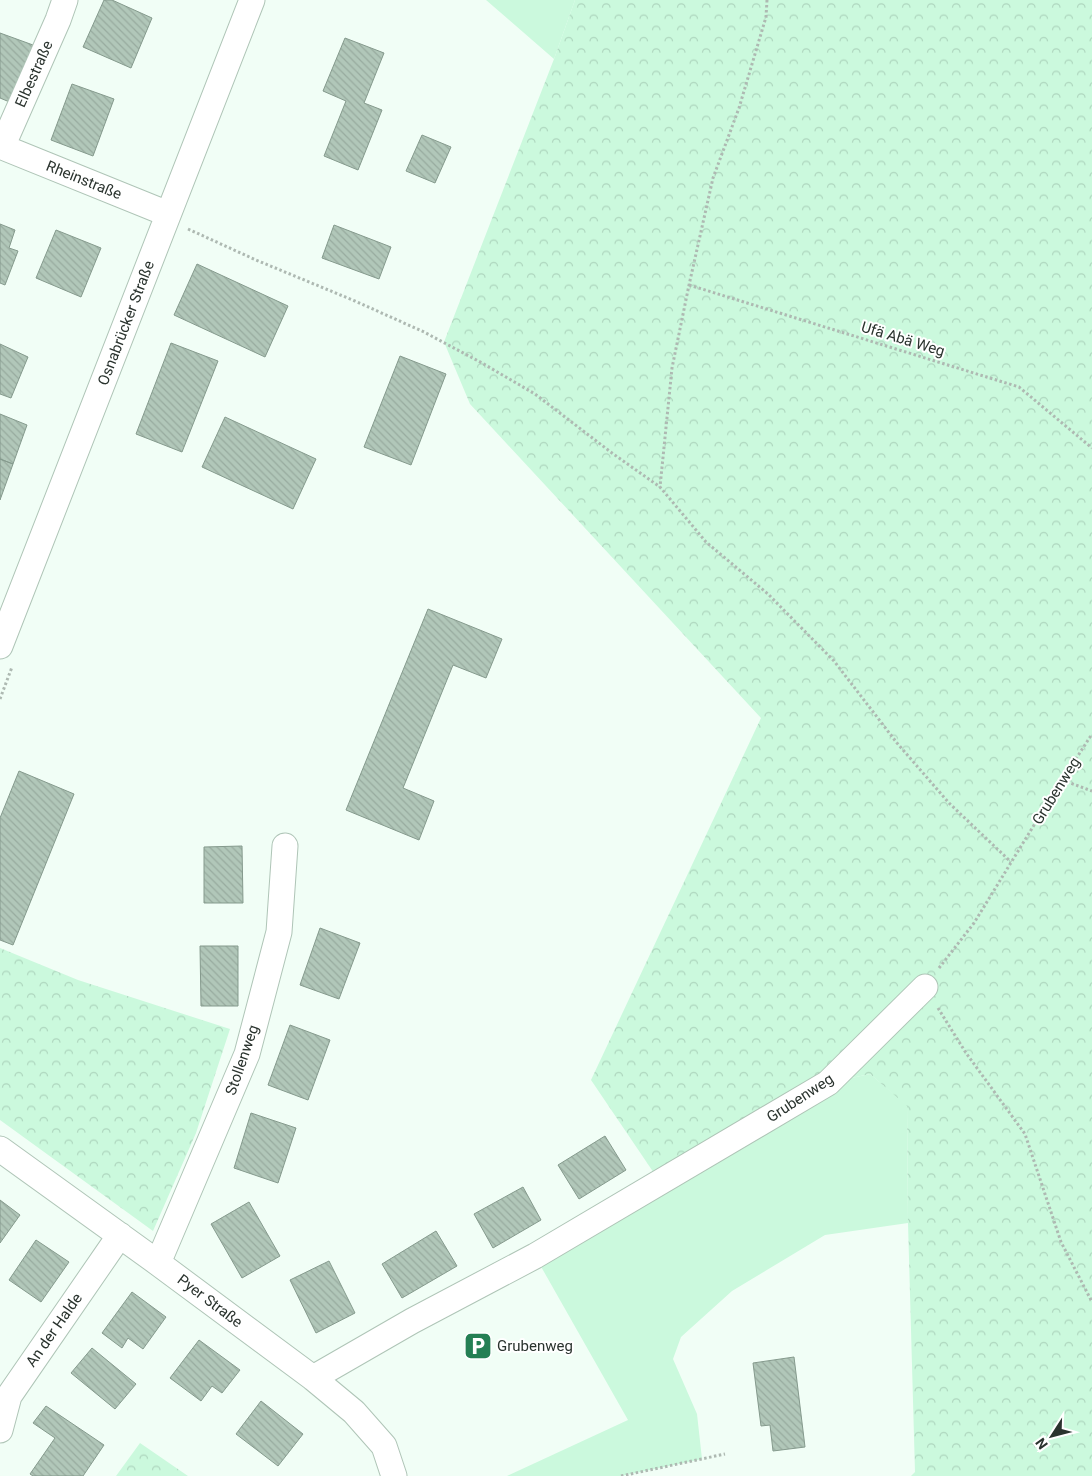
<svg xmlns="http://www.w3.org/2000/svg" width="1092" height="1476" font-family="Roboto,sans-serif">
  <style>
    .grass { fill: #cbf9dd }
    .forest { fill: url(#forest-crowns) }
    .building { fill: url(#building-back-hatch); stroke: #859a8d }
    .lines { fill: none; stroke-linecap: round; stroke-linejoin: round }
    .minor-casing { stroke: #afc5b7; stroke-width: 27 }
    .path { stroke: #aeb9b2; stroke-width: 3; stroke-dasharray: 2.5 2.5; stroke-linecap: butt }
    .minor { stroke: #fff; stroke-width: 25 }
    .labels { text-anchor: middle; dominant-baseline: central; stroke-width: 4; stroke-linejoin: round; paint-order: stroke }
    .street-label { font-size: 15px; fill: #2a332e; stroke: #fff }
    .poi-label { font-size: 15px; fill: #2a332e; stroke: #fff; text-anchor: start }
  </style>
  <defs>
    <pattern id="forest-crowns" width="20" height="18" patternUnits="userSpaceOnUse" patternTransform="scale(1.25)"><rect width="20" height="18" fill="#cbf9dd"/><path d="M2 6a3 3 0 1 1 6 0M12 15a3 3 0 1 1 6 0" fill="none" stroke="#aed6be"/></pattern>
    <pattern id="building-back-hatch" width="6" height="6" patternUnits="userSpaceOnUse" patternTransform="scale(1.25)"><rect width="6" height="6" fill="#b1c7b9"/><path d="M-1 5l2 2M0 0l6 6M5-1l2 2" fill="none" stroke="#98ab9f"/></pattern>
  </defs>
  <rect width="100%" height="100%" fill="#f1fef6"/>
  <path class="grass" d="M486,0H575L554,59Z
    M870,1074L907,1105L908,1223L825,1235L732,1291L681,1337L673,1359L697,1414L702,1459L621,1476H507L628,1420L535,1256L828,1083Z"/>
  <path class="forest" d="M575,0H1092V1476H911L915,1472L908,1223L907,1106L870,1074L828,1083L660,1182L591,1080L761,718L470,404L444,342L554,59Z
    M0,948L78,980L230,1029L196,1133L153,1231L0,1120Z
    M140,1443L188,1476H116Z"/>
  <path class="building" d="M104,0H112L152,18L131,68L83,47Z
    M0,33L33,45L12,103L0,98Z
    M345,38L384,53L364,103L382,110L358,170L324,156L346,101L323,91Z
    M72,84L114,99L93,156L51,140Z
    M422,135L451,147L435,183L406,171Z
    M0,224L15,230L9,248L18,251L5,285L0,283Z
    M334,225L391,247L379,279L322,258Z
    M56,230L101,248L81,297L36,278Z
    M197,264L288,306L265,357L174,315Z
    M171,343L218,361L182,452L136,434Z
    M0,344L28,357L11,398L0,394Z
    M400,356L446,374L411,465L364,447Z
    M0,414L27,425L13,464L0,459Z
    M225,417L316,459L293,509L202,467Z
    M0,459L13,464L0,500Z
    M428,609L502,639L486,678L453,665L403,788L434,801L419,840L346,810Z
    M19,771L74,794L13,945L0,940V818Z
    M242,846L243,903H204V847Z
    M320,928L360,943L339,999L300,985Z
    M200,946H238V1006H201Z
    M290,1025L330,1040L308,1100L268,1085Z
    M251,1113L296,1128L278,1183L234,1168Z
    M605,1136L626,1170L579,1199L558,1165Z
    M523,1187L541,1220L493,1248L474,1214Z
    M0,1200L20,1215L0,1243Z
    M249,1202L280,1256L242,1278L211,1224Z
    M436,1231L457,1266L402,1298L382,1264Z
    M36,1240L69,1262L41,1302L9,1280Z
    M329,1261L355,1313L316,1333L290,1280Z
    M132,1292L166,1317L143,1349L128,1338L122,1348L102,1333Z
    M199,1340L240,1370L222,1393L212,1386L201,1401L170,1378Z
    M92,1348L136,1384L115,1409L71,1373Z
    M794,1357L805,1447L773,1451L770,1425L761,1426L753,1363Z
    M261,1401L303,1434L278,1466L236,1434Z
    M46,1406L104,1445L83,1476H33L30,1474L55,1438L33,1423Z"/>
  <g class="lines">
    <defs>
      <path id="minor" d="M0,146L168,214
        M2,147L58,20L65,0
        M0,646L252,0
        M0,1149L158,1263L313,1378L354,1412L384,1446L394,1476
        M158,1263L247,1054L279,932L285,846
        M313,1378L412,1321L535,1256L828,1083L925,987
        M0,1430L9,1396L120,1235"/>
    </defs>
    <use href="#minor" class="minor-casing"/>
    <path class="path" d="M767,0L766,17L739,108L713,178L689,285L672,368L660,487L706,542L768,594L834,661L897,743L949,803L1011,862
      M188,229L256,260L355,301L424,332L482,363L535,394L612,453L660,487
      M689,285L1019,387L1092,448
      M0,699L12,667
      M1062,780L1092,791
      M939,968L974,923L1050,799L1092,734
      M938,1008L966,1053L1025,1134L1061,1242L1092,1302
      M621,1476L725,1454"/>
    <use href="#minor" class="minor"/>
  </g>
  <defs>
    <symbol id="parking-square" viewBox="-11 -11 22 22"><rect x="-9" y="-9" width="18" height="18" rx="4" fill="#257f54" stroke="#fff"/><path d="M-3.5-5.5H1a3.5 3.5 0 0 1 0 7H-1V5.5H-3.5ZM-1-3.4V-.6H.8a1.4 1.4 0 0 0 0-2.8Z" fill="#fff"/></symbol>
  </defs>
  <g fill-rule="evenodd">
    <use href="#parking-square" x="462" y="1330" width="32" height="32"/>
  </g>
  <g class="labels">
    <g class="street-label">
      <text transform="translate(34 74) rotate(-66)">Elbestraße</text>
      <text transform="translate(84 180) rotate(22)">Rheinstraße</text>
      <text transform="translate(126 323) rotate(-69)">Osnabrücker Straße</text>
      <text transform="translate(903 339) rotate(17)">Ufä Abä Weg</text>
      <text transform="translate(1056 791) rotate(-58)">Grubenweg</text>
      <text transform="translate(242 1060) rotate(-71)">Stollenweg</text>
      <text transform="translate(800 1098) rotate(-33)">Grubenweg</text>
      <text transform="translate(210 1301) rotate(37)">Pyer Straße</text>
      <text transform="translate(54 1330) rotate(-55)">An der Halde</text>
    </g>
    <g class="poi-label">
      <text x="497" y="1346">Grubenweg</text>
    </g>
  </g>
  <g transform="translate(1052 1436) rotate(234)" stroke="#ffffff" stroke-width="4" paint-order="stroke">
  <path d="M0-4L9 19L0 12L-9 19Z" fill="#2a332e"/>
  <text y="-8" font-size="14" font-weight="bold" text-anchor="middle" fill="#2a332e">N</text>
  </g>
</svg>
